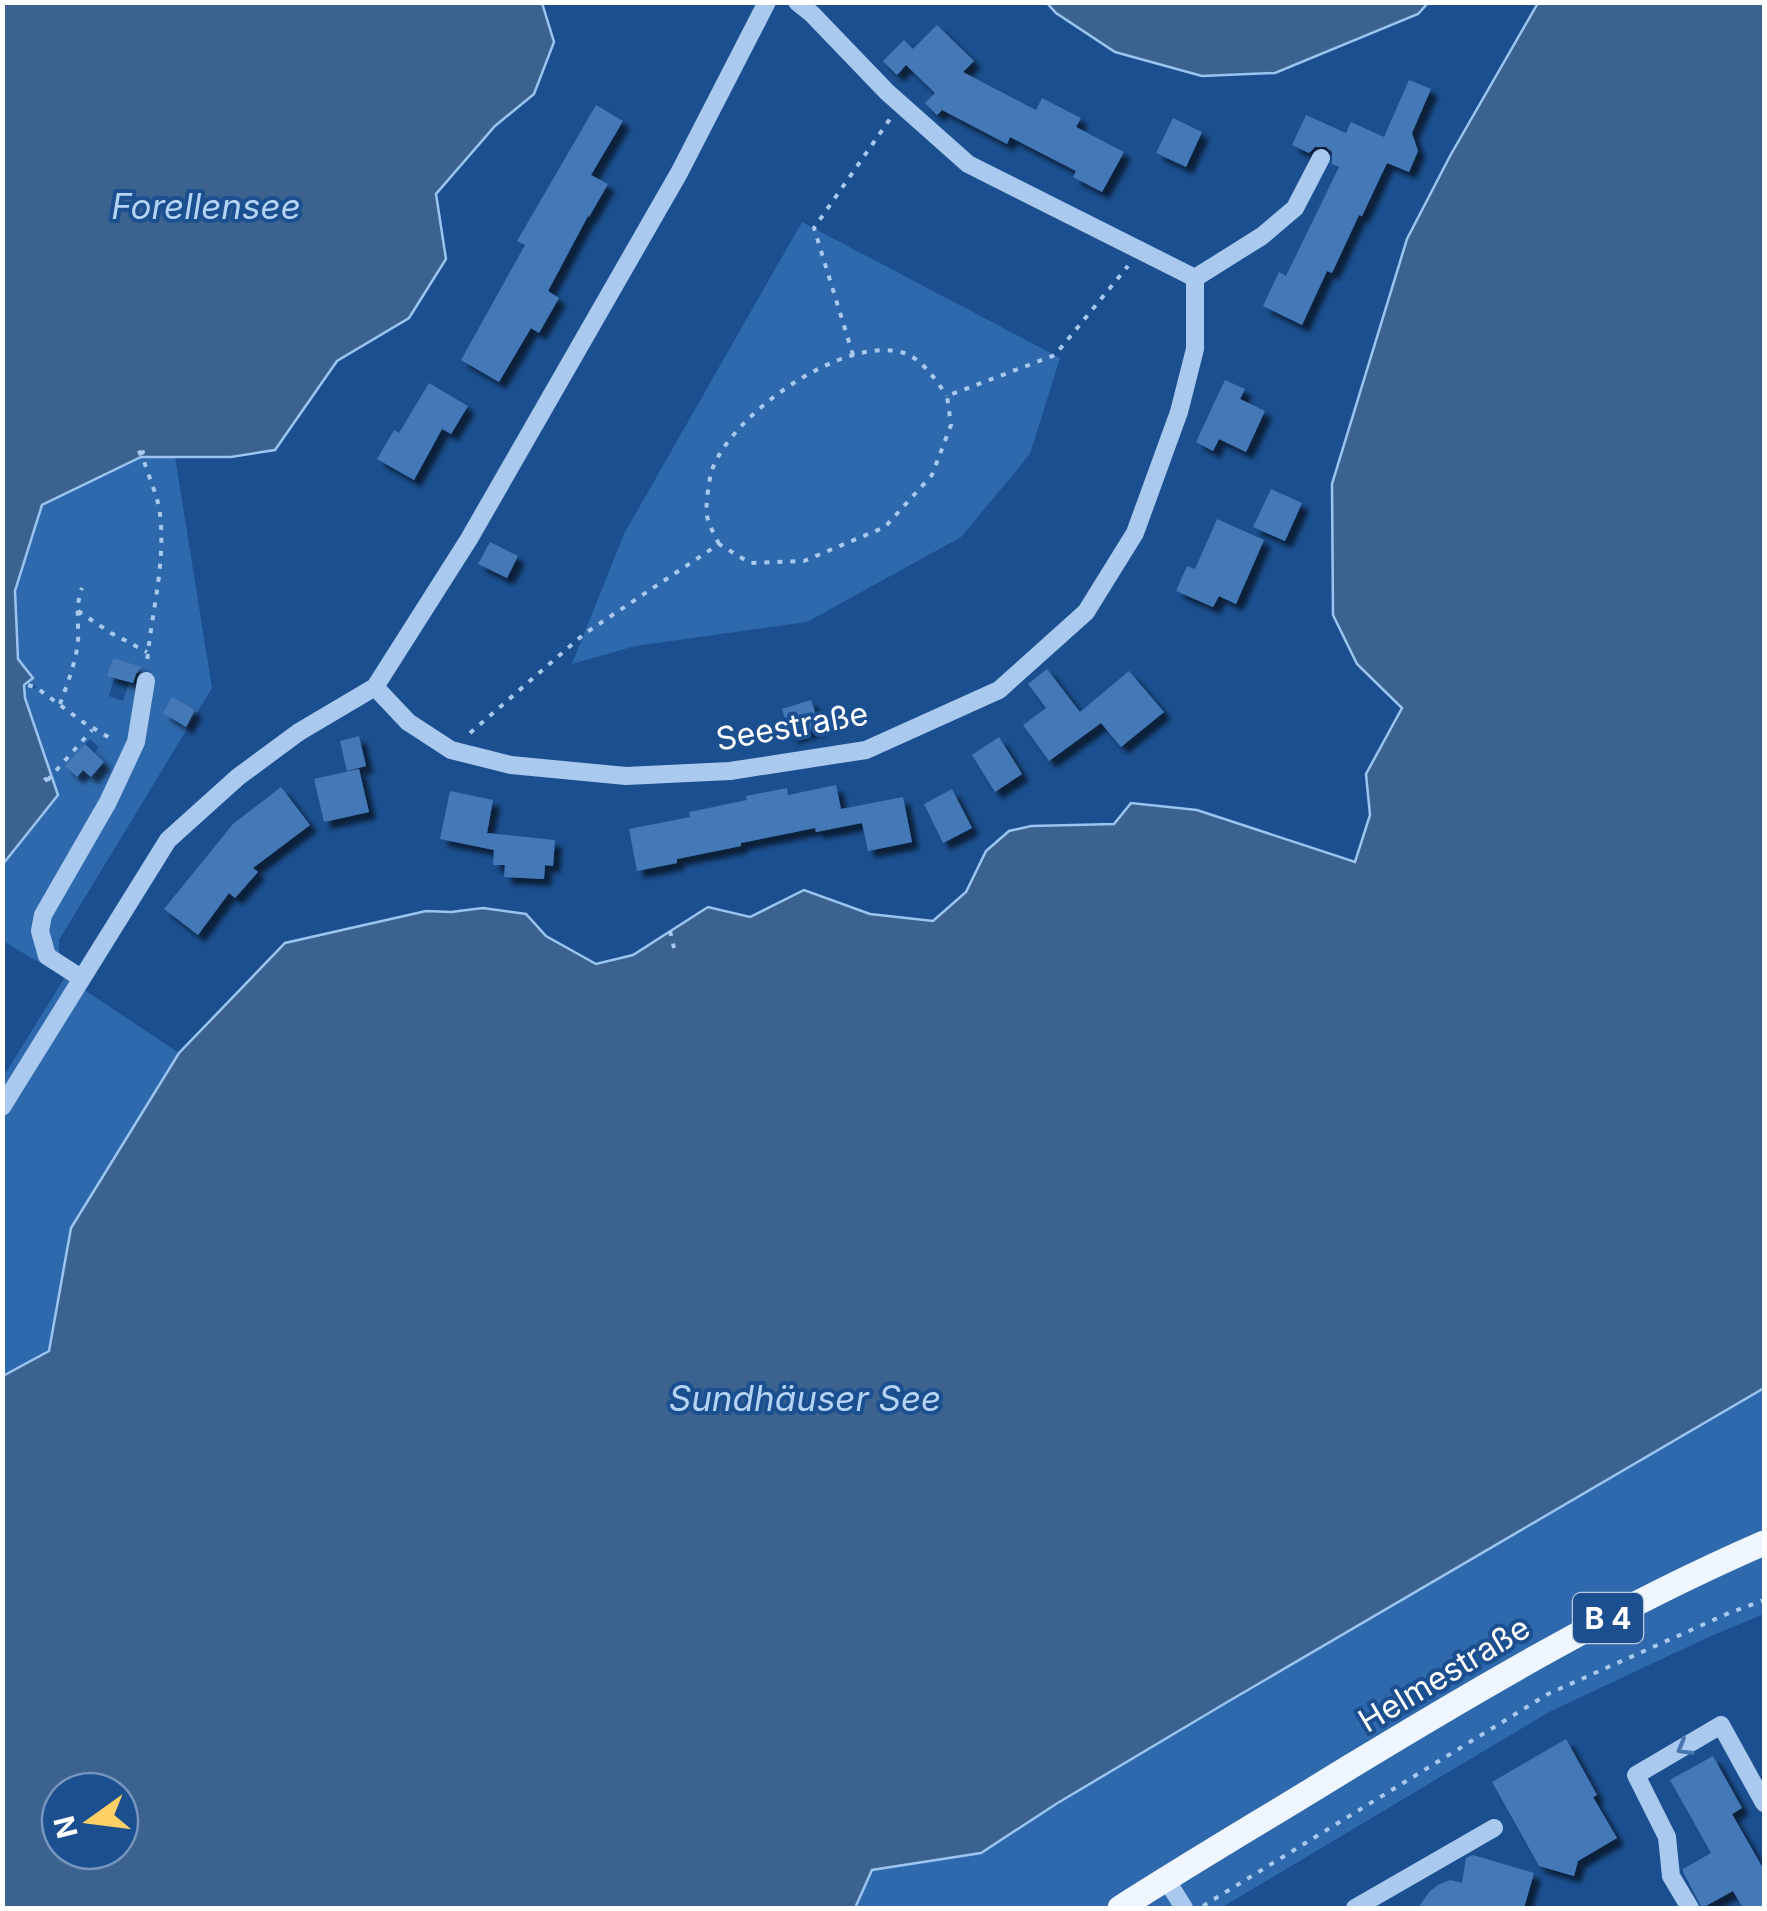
<svg xmlns="http://www.w3.org/2000/svg" width="1767" height="1911" font-family="Inter,sans-serif">
  <style>
    .green { fill: #2e69ad; fill-rule: evenodd }
    .water { fill: #3c6290; stroke: #9cc4f0; stroke-width: 2.5; fill-rule: evenodd }
    .building { fill: #4478b7; filter: url(#shadow) }
    .lines { fill: none; stroke-linecap: round; stroke-linejoin: round }
    .path { stroke: #a9c9ee; stroke-width: 4; stroke-dasharray: 5 8; stroke-linecap: butt }
    .minor { stroke: #a9c9ee; stroke-width: 18 }
    .major { stroke: #f0f6ff; stroke-width: 25 }
    .oneway { stroke: #4674ac }
    .labels { text-anchor: middle; dominant-baseline: central; stroke-width: 8; stroke-linejoin: round; paint-order: stroke }
    .shield { fill: #1b4f8f; stroke: #bbcadd; stroke-width: 2.5 }
    .shield-label { font-size: 30px; font-weight: bold; fill: #fff }
    .street-label { font-size: 32px; fill: #fff; stroke: #1b4f8f }
    .water-label { font-size: 35px; font-style: italic; fill: #b5d3f5; stroke: #1b4f8f }
  </style>
  <defs>
    <filter id="shadow"><feDropShadow dx="7" dy="7" stdDeviation="2.5" flood-color="#0009"/></filter>
  </defs>
  <rect width="100%" height="100%" fill="#1b4f8f"/>
  <path class="green" d="M802,222L1060,358L1030,454L961,537L807,622L635,646L572,664L624,534Z
    M141,457H175L212,688L59,940V958L52,970L3,941V864L58,795L25,698L24,685L35,689L36,686L27,683L32,677L18,659L15,591L42,505ZM113,658L141,667L136,684L129,683L123,701L109,696L114,678L108,675ZM90,739L99,747L94,753L104,763L91,777L83,770L66,766Z
    M65,977L179,1053L71,1228L49,1351L3,1376L2,1079Z
    M1764,1388V1614L1711,1636L1549,1712L1221,1908H855L872,1870L981,1853L1056,1804L1229,1701Z"/>
  <path class="water" d="M3,2L542,3L554,42L534,94L495,126L436,194L446,259L409,318L337,361L275,450L231,457H141L42,505L15,591L18,659L33,678L24,685L25,698L58,795L3,864Z
    M1047,3H1428L1418,14L1275,73L1202,76L1115,52L1056,13Z
    M1538,3H1764V1388L1229,1701L1056,1804L981,1853L872,1870L855,1908H3V1376L49,1351L71,1228L179,1053L285,943L426,911L451,912L483,908L526,914L546,936L596,964L633,955L708,907L750,917L804,890L870,914L933,921L966,892L986,851L1009,831L1031,826L1114,824L1131,803L1197,810L1355,862L1370,815L1366,774L1402,708L1357,664L1333,615L1332,484L1407,239L1450,156ZM60,1791H120V1851H60Z"/>
  <path class="building" d="M937,25L974,61L963,72L1036,110L1042,98L1081,118L1076,127L1124,152L1102,192L1073,177L1076,171L1010,137L1007,144L942,110L937,115L925,103L935,93L906,65L897,75L883,61L904,40L913,49Z
    M1409,80L1431,89L1412,133L1418,151L1409,172L1387,163L1362,216L1359,215L1332,273L1327,271L1302,325L1263,306L1279,272L1286,276L1339,167L1332,164V152L1326,147H1315L1309,153L1292,145L1306,115L1346,133L1351,122L1384,137Z
    M596,105L623,121L591,175L608,184L589,217L588,216L548,291L559,298L539,333L531,328L499,382L461,360L525,245L517,241Z
    M1173,118L1202,132L1186,167L1156,153Z
    M1225,380L1245,389L1240,399L1265,411L1246,452L1219,439L1213,451L1196,442Z
    M429,383L468,406L451,434L442,429L414,480L377,459L394,430L399,433Z
    M1271,489L1302,503L1285,541L1253,527Z
    M1217,519L1264,540L1236,604L1219,596L1213,607L1176,591L1187,566L1195,569Z
    M490,542L518,556L507,578L478,564Z
    M113,658L142,667L136,674L133,683L107,676Z
    M1047,669L1080,712L1129,671L1164,712L1121,747L1101,723L1049,761L1023,725L1046,708L1028,684Z
    M172,697L195,710L186,727L163,713Z
    M811,700L820,727L791,737L782,709Z
    M359,736L366,766L347,771L340,741Z
    M999,737L1022,774L995,792L972,755Z
    M85,744L104,762L91,777L83,770L77,777L65,766Z
    M359,769L369,812L324,822L314,779Z
    M836,785L841,809L903,797L912,842L868,851L862,823L816,832L815,828L741,843V846L677,859V863L637,871L629,829L690,817L689,812L747,800L746,796L787,788L788,795Z
    M281,787L310,825L253,868L258,872L235,898L229,893L198,935L164,909L233,824Z
    M952,789L972,828L943,843L924,804Z
    M450,791L493,800L487,833L555,840L553,866L545,865L544,879L504,877L505,865H493L494,850L440,839Z
    M1566,1739L1597,1795L1593,1797L1617,1838L1578,1861L1574,1876L1539,1866L1492,1782Z
    M1713,1756L1742,1808L1732,1814L1764,1870V1908H1743L1733,1891L1702,1908L1683,1872V1869L1711,1853L1670,1780Z
    M1473,1855L1534,1873L1524,1908H1418L1430,1891L1438,1885L1450,1880L1462,1883L1466,1858Z"/>
  <g class="lines">
    <path class="path" d="M853,355L814,228L890,119
      M140,454L143,452L141,448L138,449L144,461C149,478 158,496 160,514C166,564 151,614 147,663
      M719,544C715,536 709,525 707,516C705,508 709,479 712,470C731,415 844,334 904,353C922,359 936,380 947,396
      M78,611L111,633L147,652
      M28,685L37,688L83,722L115,741
      M60,704C67,685 75,664 78,643C79,624 75,605 82,588
      M470,733L584,634L719,544L750,563L804,561L885,527L932,475L951,425L947,396L1055,355L1128,266
      M48,781L46,779L43,781L45,783L92,730
      M670,931L674,948
      M1203,1906L1548,1694L1729,1613L1764,1600"/>
    <path class="minor" d="M797,2L812,14L887,92L968,164L1195,278L1262,236L1295,208L1321,158
      M375,687L408,722L451,750L511,765L626,776L730,771L866,750L999,690L1086,612L1135,533L1179,412L1195,349V278
      M81,978L47,956L40,931L43,915L108,802L136,742L146,681
      M2,1107L168,840L238,777L299,732L375,687L469,539L679,173L767,2
      M1166,1879L1184,1908
      M1355,1908L1494,1828
      M1690,1908L1671,1876L1667,1837L1636,1775L1721,1725L1764,1803"/>
    <path class="major" d="M1120,1908C1195,1860 1272,1815 1348,1768C1483,1686 1619,1606 1764,1543"/>
  </g>
  <defs><path id="oneway-chevron" d="M-2-3.5L2.5 0L-2 3.5" fill="none" stroke-width="1.6" stroke-linecap="round" stroke-linejoin="round" transform="scale(2.5)"/></defs>
  <use class="oneway" href="#oneway-chevron" transform="translate(1684 1748) rotate(150)"/>
  <g class="labels">
    <rect class="shield" x="1573" y="1593" width="70" height="50" rx="8"/>
    <g class="shield-label">
      <text x="1608" y="1618">B 4</text>
    </g>
    <g class="street-label">
      <text transform="translate(792 726) rotate(-10)">Seestraße</text>
      <text transform="translate(1444 1674) rotate(-31)">Helmestraße</text>
    </g>
    <g class="water-label">
      <text x="206" y="206">Forellensee</text>
      <text x="805" y="1398">Sundhäuser See</text>
    </g>
  </g>
  <rect width="1767" height="1911" fill="none" stroke="#ffffff" stroke-width="10"/>
  <g transform="translate(90 1821) rotate(256)"><circle r="48" fill="#1b4f8f" stroke="#7695bc" stroke-width="2.5"/>
  <path d="M0-8L18 38L0 25L-18 38Z" fill="#ffd166"/>
  <text y="-15" font-size="28" font-weight="bold" text-anchor="middle" fill="#ffffff">N</text>
  </g>
</svg>
